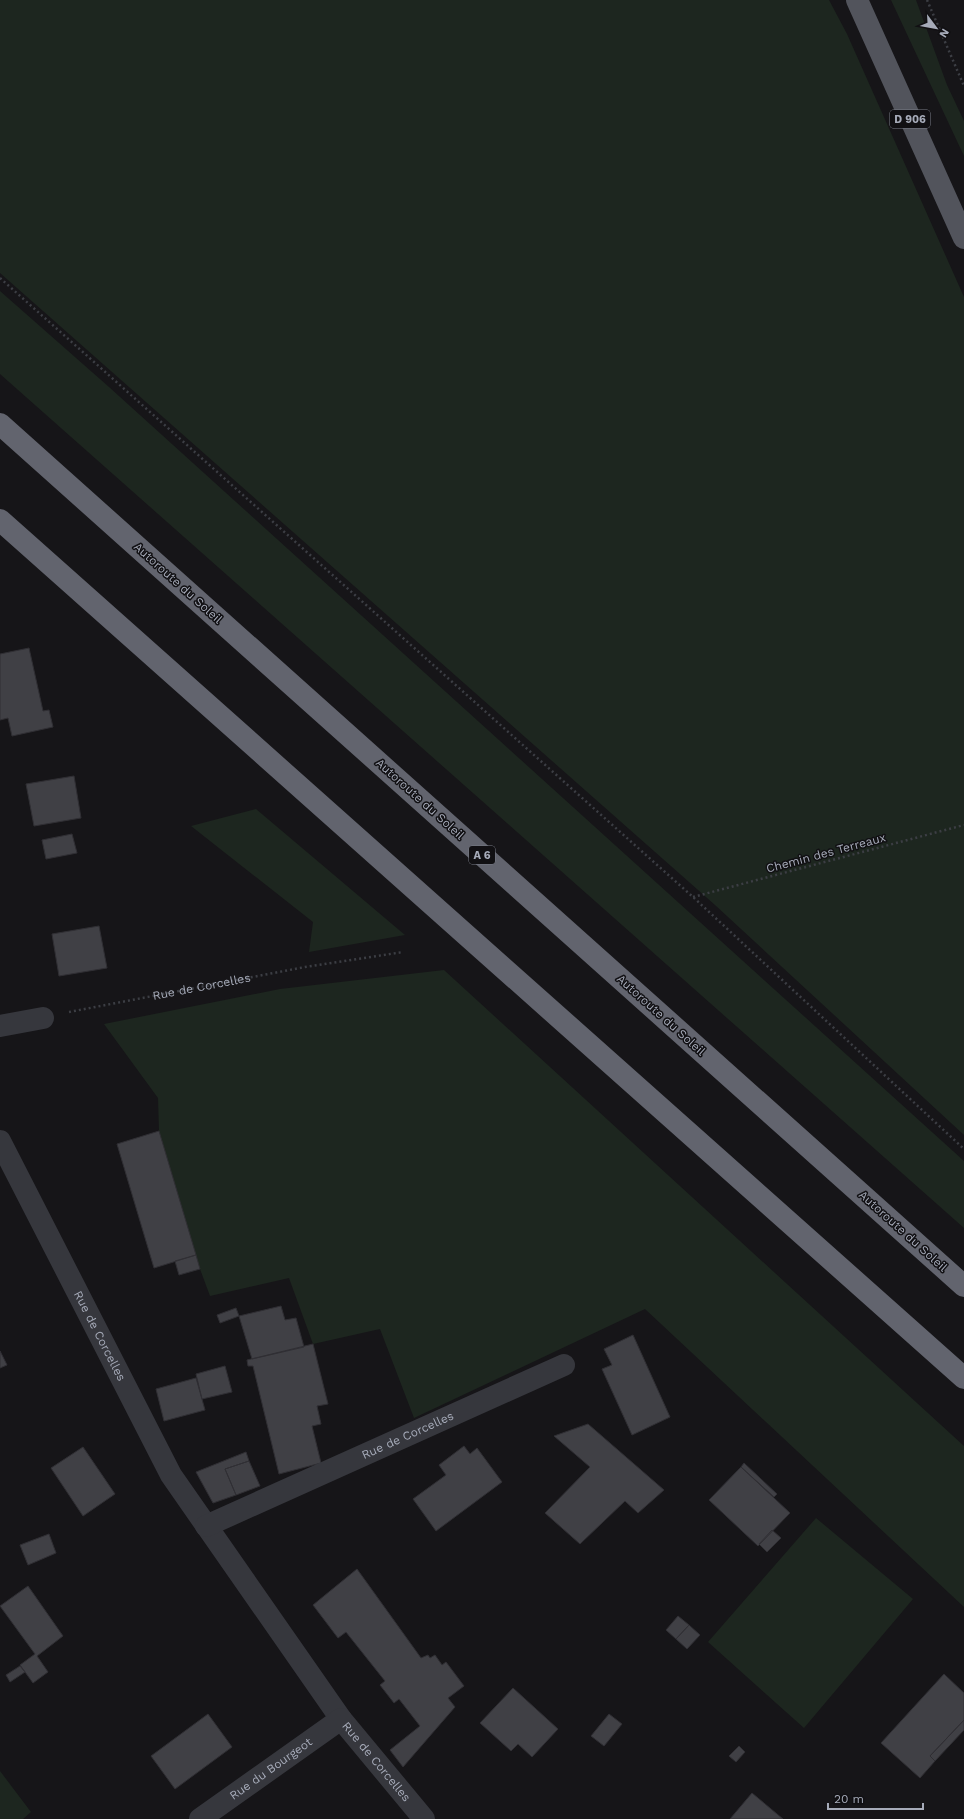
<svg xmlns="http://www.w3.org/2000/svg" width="964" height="1819" font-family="'Work Sans',sans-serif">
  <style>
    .green { fill: #1d261f }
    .building { fill: #404045; stroke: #302f34 }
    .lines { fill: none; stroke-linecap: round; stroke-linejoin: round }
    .path { stroke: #3c3e44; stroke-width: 2.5; stroke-dasharray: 2 3; stroke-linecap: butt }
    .minor { stroke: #36373d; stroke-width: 22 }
    .major { stroke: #52545c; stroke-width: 22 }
    .highway { stroke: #62646e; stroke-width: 22 }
    .labels { text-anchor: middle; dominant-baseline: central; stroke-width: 3; stroke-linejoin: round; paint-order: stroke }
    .shield { fill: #111013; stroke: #797c87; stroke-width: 1 }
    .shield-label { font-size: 11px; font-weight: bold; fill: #a6abb9 }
    .street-label { font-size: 12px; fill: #a6abb9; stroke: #111013 }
  </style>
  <rect width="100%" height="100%" fill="#161518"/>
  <path class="green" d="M0,0H829L847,34L964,297V1135L715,905L0,273Z
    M891,0H916L947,85L964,121V156Z
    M0,291L109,387L964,1161V1228L0,374Z
    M256,809L405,935L309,952L313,922L191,826Z
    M444,970L964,1446V1607L645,1309L414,1418L380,1329L313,1344L289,1278L210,1296L200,1269L159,1131L158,1098L104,1024L280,989Z
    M816,1518L913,1599L804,1728L708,1642Z
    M0,1771L31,1812L23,1819H0Z"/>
  <path class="building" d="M29,648L43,711L49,710L53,727L12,736L8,718L0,720V654Z
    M74,776L81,818L34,826L26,784Z
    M72,834L77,853L46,859L42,840Z
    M99,926L107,968L59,976L52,934Z
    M159,1131L196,1255L154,1268L117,1144Z
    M196,1255L200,1269L179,1275L175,1261Z
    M281,1306L285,1320L296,1318L304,1347L252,1359L239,1316Z
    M236,1308L239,1316L220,1323L217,1315Z
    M633,1335L670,1417L632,1435L602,1369L612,1365L604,1349Z
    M313,1344L328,1404L317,1406L321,1424L312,1426L321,1463L279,1474L253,1366H248L247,1360Z
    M0,1351L7,1365L0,1368Z
    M225,1366L232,1392L202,1399L196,1374Z
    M196,1378L205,1410L164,1421L156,1389Z
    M588,1424L664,1490L638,1513L625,1501L580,1544L545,1513L590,1467L554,1436Z
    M464,1446L470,1454L477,1448L502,1482L436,1531L413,1499L446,1475L439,1465Z
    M83,1447L115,1494L83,1516L51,1468Z
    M246,1452L249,1461L225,1469L236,1495L213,1503L196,1472Z
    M249,1461L260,1486L236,1495L225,1469Z
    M744,1463L777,1494L774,1497L741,1467Z
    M741,1467L790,1513L758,1546L709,1500Z
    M772,1530L781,1538L767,1552L759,1544Z
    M49,1534L56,1553L28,1565L20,1545Z
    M357,1569L421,1658L428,1655L430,1658L435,1655L442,1665L446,1662L464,1686L448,1698L455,1707L403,1767L390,1750L420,1726L399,1699L394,1703L380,1685L385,1681L346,1632L338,1638L313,1605Z
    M28,1586L63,1636L37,1656L48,1672L33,1683L20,1665L35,1654L0,1606Z
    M678,1616L689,1625L676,1639L666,1630Z
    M689,1625L700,1635L687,1649L676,1639Z
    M20,1666L25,1672L10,1682L6,1675Z
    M944,1674L964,1693V1720L930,1756L935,1761L920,1778L881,1743Z
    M513,1688L558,1729L532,1757L518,1744L511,1751L480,1723Z
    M208,1714L232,1747L175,1789L151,1756Z
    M609,1714L622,1724L604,1746L591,1736Z
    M964,1720V1730L935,1761L930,1756Z
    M739,1746L745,1752L736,1762L729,1756Z
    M752,1793L783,1819H730Z"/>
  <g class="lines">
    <g class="path">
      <path d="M927,0L964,86"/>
      <path d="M0,278L693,897L964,1149"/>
      <path d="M693,897L964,825"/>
      <path id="s1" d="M69,1012L305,967L403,952"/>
    </g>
    <g class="minor">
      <path d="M0,1026L43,1018"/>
      <path id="s2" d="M0,1141L171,1475L341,1719L424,1819"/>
      <path id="s3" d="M206,1526L564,1365"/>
      <path id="s4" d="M200,1819L341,1719"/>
    </g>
    <path class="major" d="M857,0L964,238"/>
    <path class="highway" d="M0,424L964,1286
      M0,520L964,1378"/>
  </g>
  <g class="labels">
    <g class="shield">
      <rect x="890" y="110" width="40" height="18" rx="3"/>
      <rect x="469" y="846" width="26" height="18" rx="3"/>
    </g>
    <g class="shield-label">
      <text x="910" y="119">D 906</text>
      <text x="482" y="855">A 6</text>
    </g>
    <g class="street-label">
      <text transform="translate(178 583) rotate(42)">Autoroute du Soleil</text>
      <text transform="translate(420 799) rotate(42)">Autoroute du Soleil</text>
      <text transform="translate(826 853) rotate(-15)">Chemin des Terreaux</text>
      <text stroke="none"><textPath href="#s1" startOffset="135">Rue de Corcelles</textPath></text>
      <text transform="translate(661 1015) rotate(42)">Autoroute du Soleil</text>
      <text transform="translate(903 1231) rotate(42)">Autoroute du Soleil</text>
      <text stroke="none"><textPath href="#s2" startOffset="219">Rue de Corcelles</textPath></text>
      <text stroke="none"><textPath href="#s3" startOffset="221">Rue de Corcelles</textPath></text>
      <text stroke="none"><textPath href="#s2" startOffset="728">Rue de Corcelles</textPath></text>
      <text stroke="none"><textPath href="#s4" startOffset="87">Rue du Bourgeot</textPath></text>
    </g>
  </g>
  <g transform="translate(936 28) rotate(122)" stroke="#111013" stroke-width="3" paint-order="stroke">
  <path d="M0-3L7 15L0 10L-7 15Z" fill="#a6abb9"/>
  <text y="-6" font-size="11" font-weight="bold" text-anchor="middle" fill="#a6abb9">N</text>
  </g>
  <path d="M828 1803v6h95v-6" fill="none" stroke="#a6abb9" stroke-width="2"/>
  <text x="834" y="1803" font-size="12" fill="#a6abb9" stroke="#111013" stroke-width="3" paint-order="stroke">20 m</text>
</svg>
